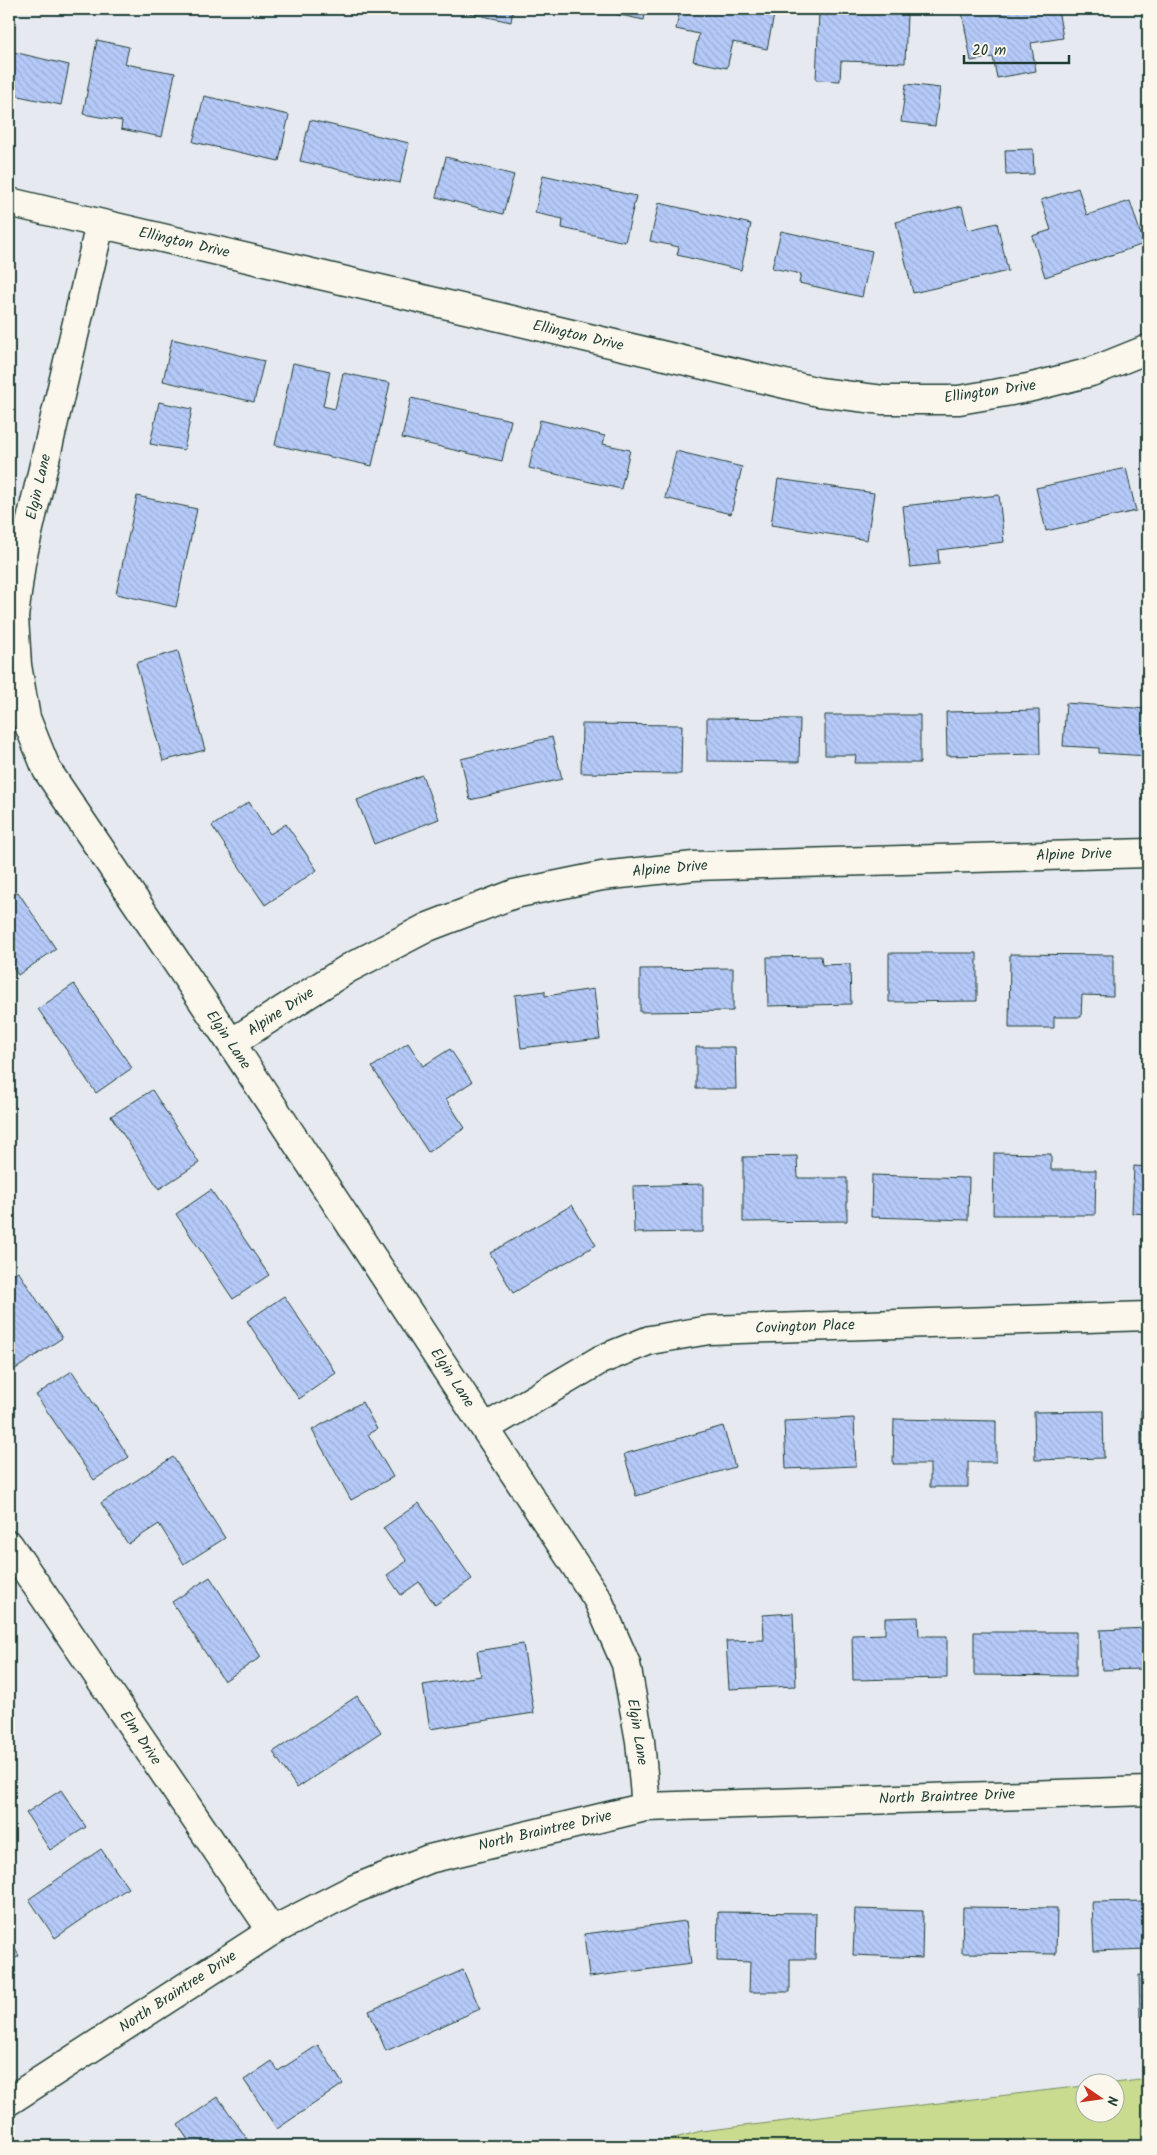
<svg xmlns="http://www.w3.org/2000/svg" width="1157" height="2155" font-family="Kalam,sans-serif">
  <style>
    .green { fill: #c9db8f; stroke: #748c62 }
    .building { fill: url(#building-back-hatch); stroke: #1f3d34 }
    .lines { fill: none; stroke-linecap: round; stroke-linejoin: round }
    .minor-casing { stroke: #1f3d34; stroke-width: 31 }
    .tertiary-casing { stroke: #1f3d34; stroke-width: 31 }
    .minor { stroke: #fbf7ec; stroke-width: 28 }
    .tertiary { stroke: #fbf7ec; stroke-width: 28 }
    .labels { text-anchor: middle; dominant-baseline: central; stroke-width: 5; stroke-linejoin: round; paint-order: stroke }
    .street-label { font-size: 15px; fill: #1f3d34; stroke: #fbf7ec }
  </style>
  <defs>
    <pattern id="building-back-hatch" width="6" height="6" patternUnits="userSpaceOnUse" patternTransform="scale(1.25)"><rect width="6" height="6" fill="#b6caf9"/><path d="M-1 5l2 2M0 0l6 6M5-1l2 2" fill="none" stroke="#9caed6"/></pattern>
  </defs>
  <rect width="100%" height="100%" fill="#e6eaf0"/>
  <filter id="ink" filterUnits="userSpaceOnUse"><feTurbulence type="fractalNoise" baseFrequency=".02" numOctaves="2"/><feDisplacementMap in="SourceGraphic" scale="10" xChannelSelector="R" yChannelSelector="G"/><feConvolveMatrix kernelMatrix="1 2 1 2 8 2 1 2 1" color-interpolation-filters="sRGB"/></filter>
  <g filter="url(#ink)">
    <path class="green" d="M1148,2079V2146H645L701,2131L1084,2086V2112H1114L1115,2083Z"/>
    <path class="building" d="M450,9H513L511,22Z
      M591,9H646L644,20Z
      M680,9L775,10L767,49L733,42L727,68L693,61L699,34L676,29Z
      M981,9H1058L1063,38L1031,43L1036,71L997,78L993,57L971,61L962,12Z
      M819,11L907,14L905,63L841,61L840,81L816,80Z
      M97,40L129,47L125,64L175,73L162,137L121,129L122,121L83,114Z
      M9,51L69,65L61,105L9,94Z
      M906,84L940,88L935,126L901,122Z
      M204,96L289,115L279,161L193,142Z
      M310,120L409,143L400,183L300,161Z
      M1033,149L1034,174L1006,175L1005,150Z
      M446,157L514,175L503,214L436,197Z
      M543,175L636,196L625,242L562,228L563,219L535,213Z
      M1078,188L1087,215L1130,201L1144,244L1045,277L1032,236L1051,230L1041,200Z
      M659,203L751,224L741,270L677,255L679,247L650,241Z
      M962,206L968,230L997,223L1008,271L913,293L896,222Z
      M781,231L872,251L862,297L799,283L801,274L772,268Z
      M172,339L264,361L254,402L163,381Z
      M293,363L330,371L323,406L335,409L343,373L390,383L372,466L275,445Z
      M411,398L511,420L502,461L402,438Z
      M159,402L192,409L184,450L150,444Z
      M540,420L605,436L603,444L630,450L621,489L529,468Z
      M676,451L742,467L731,514L665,498Z
      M1126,468L1136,511L1046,531L1036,488Z
      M778,479L874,493L867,540L771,525Z
      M999,495L1004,542L938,550L939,564L910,567L903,506Z
      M137,496L197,509L176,607L116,594Z
      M178,651L205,750L163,761L136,663Z
      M1066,703L1148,709V756L1099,753V748L1063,746Z
      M1039,710L1040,754L947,756L946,712Z
      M825,715H920V763H855L856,755H825Z
      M707,718L800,719L799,762L707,761Z
      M582,724L682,725L681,774L581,773Z
      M552,737L562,779L470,800L461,759Z
      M422,775L439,819L374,844L357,800Z
      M249,802L270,834L286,824L317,870L265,905L212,826Z
      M18,892L56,949L18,975L9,961V899Z
      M889,953H977V1001L889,1002Z
      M1010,954L1113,955V996L1082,995L1081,1017H1054V1028H1009Z
      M821,956L822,965L850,964L851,1004L768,1006L767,957Z
      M733,968V1011L640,1012V969Z
      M74,984L132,1068L96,1093L38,1009Z
      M594,989L600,1039L521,1048L515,995L545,991V996Z
      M408,1043L423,1066L450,1049L472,1082L446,1099L465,1128L428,1152L372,1067Z
      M696,1047H735L736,1089H696Z
      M152,1090L199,1163L159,1189L111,1116Z
      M994,1153L1051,1154V1170H1096L1095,1215H993Z
      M797,1156L798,1178H847V1221L743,1222V1157Z
      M1134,1166L1148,1167V1214L1132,1213Z
      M872,1175L969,1178L968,1220L871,1217Z
      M703,1184V1232L634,1233L633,1186Z
      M211,1190L269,1275L233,1299L176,1214Z
      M572,1205L596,1245L513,1293L490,1253Z
      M18,1271L62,1338L14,1370L9,1362V1277Z
      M284,1296L336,1373L299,1399L247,1321Z
      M72,1371L129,1457L94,1480L36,1395Z
      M362,1402L377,1429L368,1434L393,1477L351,1500L312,1430Z
      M1141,1410H1148V1456H1141Z
      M1103,1411L1104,1458L1035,1460L1034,1412Z
      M854,1418L856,1466L786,1469L784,1421Z
      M894,1419L996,1421V1462H968V1487H930V1464H893Z
      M723,1426L735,1467L636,1496L624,1454Z
      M173,1457L225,1538L184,1564L159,1524L128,1544L101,1503Z
      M419,1503L472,1579L435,1605L419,1582L401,1595L387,1575L407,1561L383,1528Z
      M210,1577L261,1657L224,1681L172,1602Z
      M793,1613L796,1686L729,1689L726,1641L764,1640L763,1615Z
      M918,1617L919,1636H947V1678L853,1680L852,1635L885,1634V1618Z
      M1148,1628V1677H1143V1669L1102,1670L1100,1630Z
      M974,1632H1076V1676L974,1675Z
      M523,1644L534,1713L430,1729L423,1685L481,1676L477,1651Z
      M357,1696L381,1732L297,1788L273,1752Z
      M61,1790L86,1827L50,1850L26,1813Z
      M101,1849L128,1888L55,1938L29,1899Z
      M1148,1901V1949L1094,1951L1092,1902Z
      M963,1907L1057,1908L1056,1954L962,1953Z
      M855,1909L923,1911L922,1958L853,1955Z
      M718,1912L816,1913L815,1959H790V1992H749L750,1962L717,1961Z
      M686,1921L691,1964L589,1977L584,1934Z
      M9,1937L19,1956L9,1962Z
      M463,1970L480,2009L386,2051L369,2011Z
      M1139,1975H1148V2015L1140,2016Z
      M318,2045L343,2084L277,2129L244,2080L272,2061L278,2071Z
      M218,2097L252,2146H192L178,2125Z"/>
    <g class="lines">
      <defs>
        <path id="minor" d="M9,202L819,392L883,400H959L1028,388L1091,372L1148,349
          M100,224L21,563L14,617L17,665L26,718L47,770L231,1043L598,1600L626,1664L640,1741L646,1807
          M231,1043L349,968L428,927L514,894L602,876L694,866L1148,853
          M485,1428L600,1360L650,1340L709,1330L1148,1316
          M9,1545L272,1931"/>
        <path id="tertiary" d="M9,2101L272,1931L352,1890L429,1859L646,1807L1148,1791"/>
      </defs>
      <use href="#minor" class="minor-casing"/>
      <use href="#tertiary" class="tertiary-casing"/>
      <use href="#minor" class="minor"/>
      <use href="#tertiary" class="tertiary"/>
    </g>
  </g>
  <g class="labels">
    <g class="street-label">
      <text transform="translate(184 243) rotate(13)">Ellington Drive</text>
      <text transform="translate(578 336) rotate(13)">Ellington Drive</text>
      <text transform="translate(990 392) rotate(-8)">Ellington Drive</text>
      <text transform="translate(39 487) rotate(-77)">Elgin Lane</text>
      <text transform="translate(1074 855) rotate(-2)">Alpine Drive</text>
      <text transform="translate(670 869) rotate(-5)">Alpine Drive</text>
      <text transform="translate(281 1012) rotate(-33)">Alpine Drive</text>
      <text transform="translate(228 1040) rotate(56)">Elgin Lane</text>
      <text transform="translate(805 1327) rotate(-2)">Covington Place</text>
      <text transform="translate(452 1378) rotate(57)">Elgin Lane</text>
      <text transform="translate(637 1732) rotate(81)">Elgin Lane</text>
      <text transform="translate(140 1738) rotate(56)">Elm Drive</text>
      <text transform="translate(947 1797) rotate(-2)">North Braintree Drive</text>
      <text transform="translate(545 1831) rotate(-13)">North Braintree Drive</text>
      <text transform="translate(178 1992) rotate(-33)">North Braintree Drive</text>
    </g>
  </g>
  <rect width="1157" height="2155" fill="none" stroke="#fbf7ec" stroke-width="30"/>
  <rect x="15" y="15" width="1127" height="2125" fill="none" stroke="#1f3d34" stroke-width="2" filter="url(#ink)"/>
  <g transform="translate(1100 2098) rotate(103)"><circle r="24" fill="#fbf7ec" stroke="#a3ada2"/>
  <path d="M0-4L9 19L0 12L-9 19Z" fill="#c8321e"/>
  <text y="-8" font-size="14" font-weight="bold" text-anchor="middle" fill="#1f3d34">N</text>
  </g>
  <path d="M964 55v8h105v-8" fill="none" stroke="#1f3d34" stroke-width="2.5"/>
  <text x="972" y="55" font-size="15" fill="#1f3d34" stroke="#fbf7ec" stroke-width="4" paint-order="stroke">20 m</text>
</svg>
